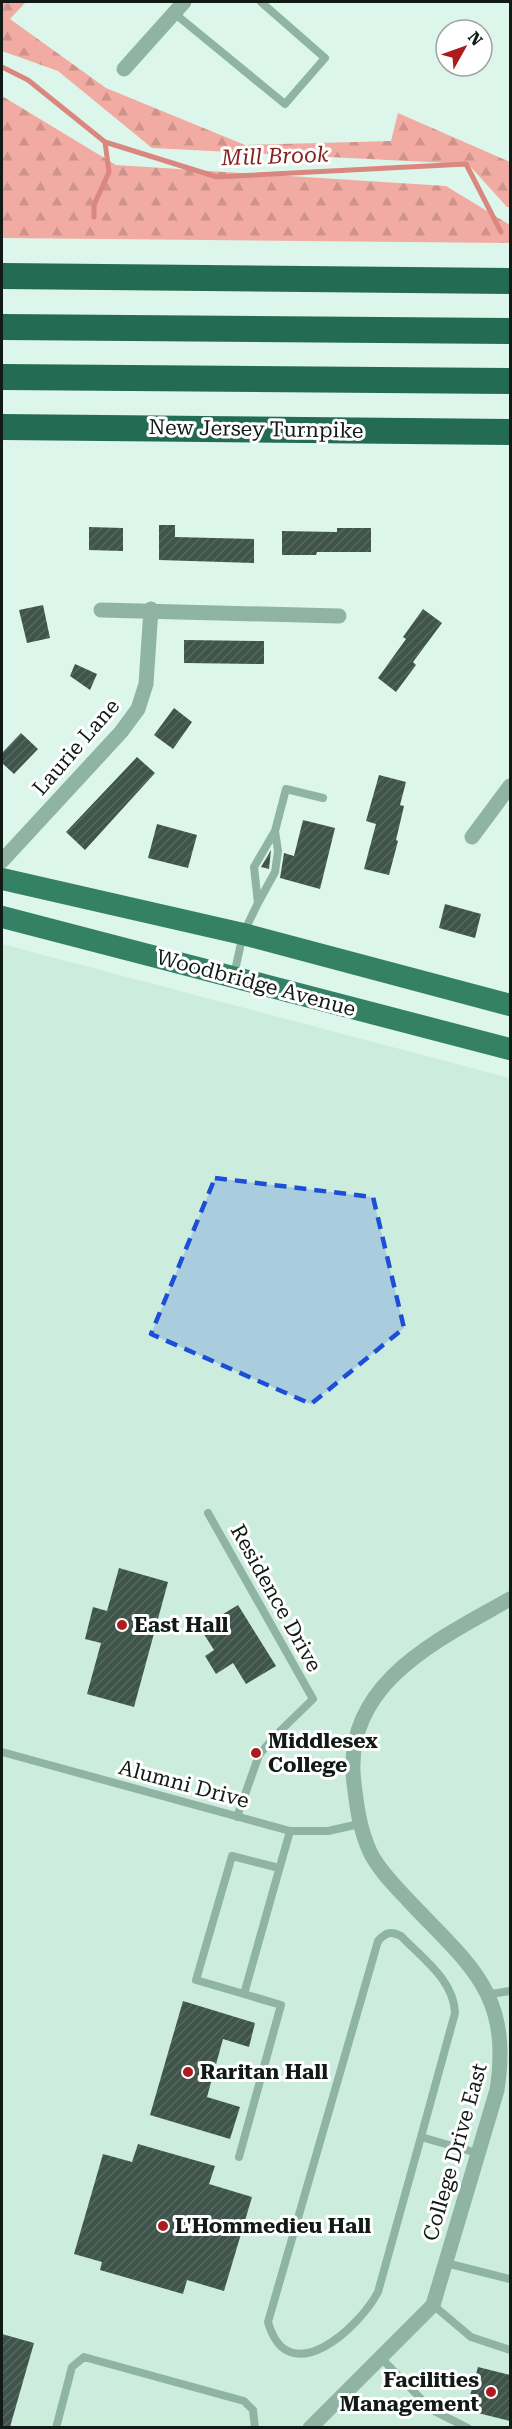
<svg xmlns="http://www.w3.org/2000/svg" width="512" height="2429" font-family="'Roboto Serif',serif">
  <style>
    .built { fill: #ccedde }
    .forest { fill: url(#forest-firs) }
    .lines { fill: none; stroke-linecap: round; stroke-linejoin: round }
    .stream { stroke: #da877f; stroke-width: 5 }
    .building { fill: url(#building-hatch) }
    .lane { stroke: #8fb4a4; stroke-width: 8 }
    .street { stroke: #8fb4a4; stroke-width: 15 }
    .primary { stroke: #358165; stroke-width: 22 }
    .highway { stroke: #236b52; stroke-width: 26 }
    .marked { fill: #1d4ed8; fill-opacity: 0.2; stroke: #1d4ed8; stroke-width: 4.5; stroke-dasharray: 12 8; stroke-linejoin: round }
    .poi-dot { fill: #ad1b1e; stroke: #fff; stroke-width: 2 }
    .labels { text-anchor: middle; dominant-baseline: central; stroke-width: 6; stroke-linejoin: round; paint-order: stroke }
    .street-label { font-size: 21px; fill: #111a16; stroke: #fff }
    .poi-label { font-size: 21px; font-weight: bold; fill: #111a16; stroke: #fff; text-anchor: start }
    .water-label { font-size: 22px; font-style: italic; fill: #852321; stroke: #fff }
  </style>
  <defs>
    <pattern id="forest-firs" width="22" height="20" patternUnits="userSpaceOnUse" patternTransform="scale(1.5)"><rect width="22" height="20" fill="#f1aba2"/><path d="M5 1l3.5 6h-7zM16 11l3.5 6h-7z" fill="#ce938b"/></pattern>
    <pattern id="building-hatch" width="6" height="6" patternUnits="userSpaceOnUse" patternTransform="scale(1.5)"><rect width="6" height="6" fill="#3f544b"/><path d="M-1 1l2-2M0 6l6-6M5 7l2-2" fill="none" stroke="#576861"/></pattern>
  </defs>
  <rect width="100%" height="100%" fill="#ddf6eb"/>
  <path class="built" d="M2,944L510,1078V2427H2Z"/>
  <path class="forest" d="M2,2H26L10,19L106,88L245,145L391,141L398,113L510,162V207H507L468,164L152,148L58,71L2,51Z
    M2,96L116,165L446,186L510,225V243L2,238Z"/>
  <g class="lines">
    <path class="stream" d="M2,67L28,80L105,142L217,177L466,164L501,232
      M94,217V205L109,172L105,142"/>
  </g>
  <path class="building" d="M159,525H175V537L254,539V563L159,560Z
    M89,527L123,528V551L89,550Z
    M337,528H371V552H317L316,555H282V531L337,532Z
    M43,605L50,638L27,643L19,610Z
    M423,609L442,623L413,662L416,665L396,692L378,678L406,639L403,637Z
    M184,640L264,641V664L184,663Z
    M75,664L97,674L90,690L70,676Z
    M174,708L192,722L173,749L154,735Z
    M21,733L38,749L14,774L2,763V753Z
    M137,757L155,773L85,850L66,832Z
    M379,775L406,782L400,805L404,806L396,840L398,841L389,875L364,869L376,824L366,821Z
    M303,820L335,828L320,889L280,878L284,853L294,856Z
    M157,824L197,835L188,868L148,858Z
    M271,850L269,869L261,867Z
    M445,904L481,914L475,938L439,928Z
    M119,1568L168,1582L134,1707L87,1694L101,1643L85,1639L93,1607L107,1611Z
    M238,1605L276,1666L246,1684L233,1663L216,1674L205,1656L214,1650L200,1628Z
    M183,2001L255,2023L249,2047L223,2039L207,2097L240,2107L230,2139L150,2115Z
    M138,2144L215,2166L209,2184L252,2197L224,2291L187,2280L183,2294L100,2270L102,2262L74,2254L103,2154L132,2162Z
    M2,2334L34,2343L10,2427H2Z
    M478,2367L510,2375V2421L466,2410Z"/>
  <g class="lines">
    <path class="lane" d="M174,13L285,104L325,58L261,2
      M258,903L275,872L278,851L275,831L286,789L323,798
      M234,975L243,934L258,903L254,867L275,831
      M208,1513L313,1699L275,1736L259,1755L237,1817
      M2,1752L290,1831H328L359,1824
      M279,1868L232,1856L196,1980L244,1994L290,1831
      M491,1994L510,1991
      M421,2137L378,2292C359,2328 288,2393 268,2322L378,1941C386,1932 391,1931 401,1936C422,1958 454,1980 455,2013L421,2137L477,2153
      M239,2157L281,2005L244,1994
      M446,2263L510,2279
      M433,2305L471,2337L510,2350
      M380,2357L432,2410L468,2428
      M56,2428L72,2367L84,2357L244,2401L253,2410L255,2428"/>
    <path class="street" d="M124,69L184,2
      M101,610L339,616
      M472,837L510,786
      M2,861L121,732L138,709L146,684L151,609
      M310,2428L433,2305L497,2090C512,1992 469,1965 408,1900C395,1886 380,1871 371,1854C360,1831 357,1809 354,1783C341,1684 438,1640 510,1599"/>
    <path class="primary" d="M2,879L243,934L510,1005
      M2,917L510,1049"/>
    <path class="highway" d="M2,276L510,281
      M2,327L510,331
      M2,377L510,381
      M2,427L510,432"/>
  </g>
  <path class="marked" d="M215,1178L373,1197L404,1328L311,1404L151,1334Z"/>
  <g class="poi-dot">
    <circle cx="122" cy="1625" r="6"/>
    <circle cx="256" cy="1753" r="6"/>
    <circle cx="188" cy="2072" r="6"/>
    <circle cx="163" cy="2226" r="6"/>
    <circle cx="491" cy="2392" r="6"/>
  </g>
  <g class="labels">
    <g class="street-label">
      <text transform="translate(256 429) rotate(1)">New Jersey Turnpike</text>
      <text transform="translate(76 747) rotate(-49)">Laurie Lane</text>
      <text transform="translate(256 983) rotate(15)">Woodbridge Avenue</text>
      <text transform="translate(276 1598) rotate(61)">Residence Drive</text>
      <text transform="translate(184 1784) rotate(15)">Alumni Drive</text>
      <text transform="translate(455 2152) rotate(-74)">College Drive East</text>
    </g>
    <g class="poi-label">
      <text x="134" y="1625">East Hall</text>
      <text x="268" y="1741">Middlesex<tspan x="268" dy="24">College</tspan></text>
      <text x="200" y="2072">Raritan Hall</text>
      <text x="175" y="2226">L'Hommedieu Hall</text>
      <text x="479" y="2380" text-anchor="end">Facilities<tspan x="479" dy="24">Management</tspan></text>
    </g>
    <g class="water-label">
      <text transform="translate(275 156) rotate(-2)">Mill Brook</text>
    </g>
  </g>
  <rect width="512" height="2429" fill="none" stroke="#111a16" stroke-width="6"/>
  <g transform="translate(464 48) rotate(50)"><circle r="28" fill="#ffffff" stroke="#a0a3a2" stroke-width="1.5"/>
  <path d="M0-4.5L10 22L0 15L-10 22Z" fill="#ad1b1e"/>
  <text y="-9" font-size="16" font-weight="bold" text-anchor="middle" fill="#111a16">N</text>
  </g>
</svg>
